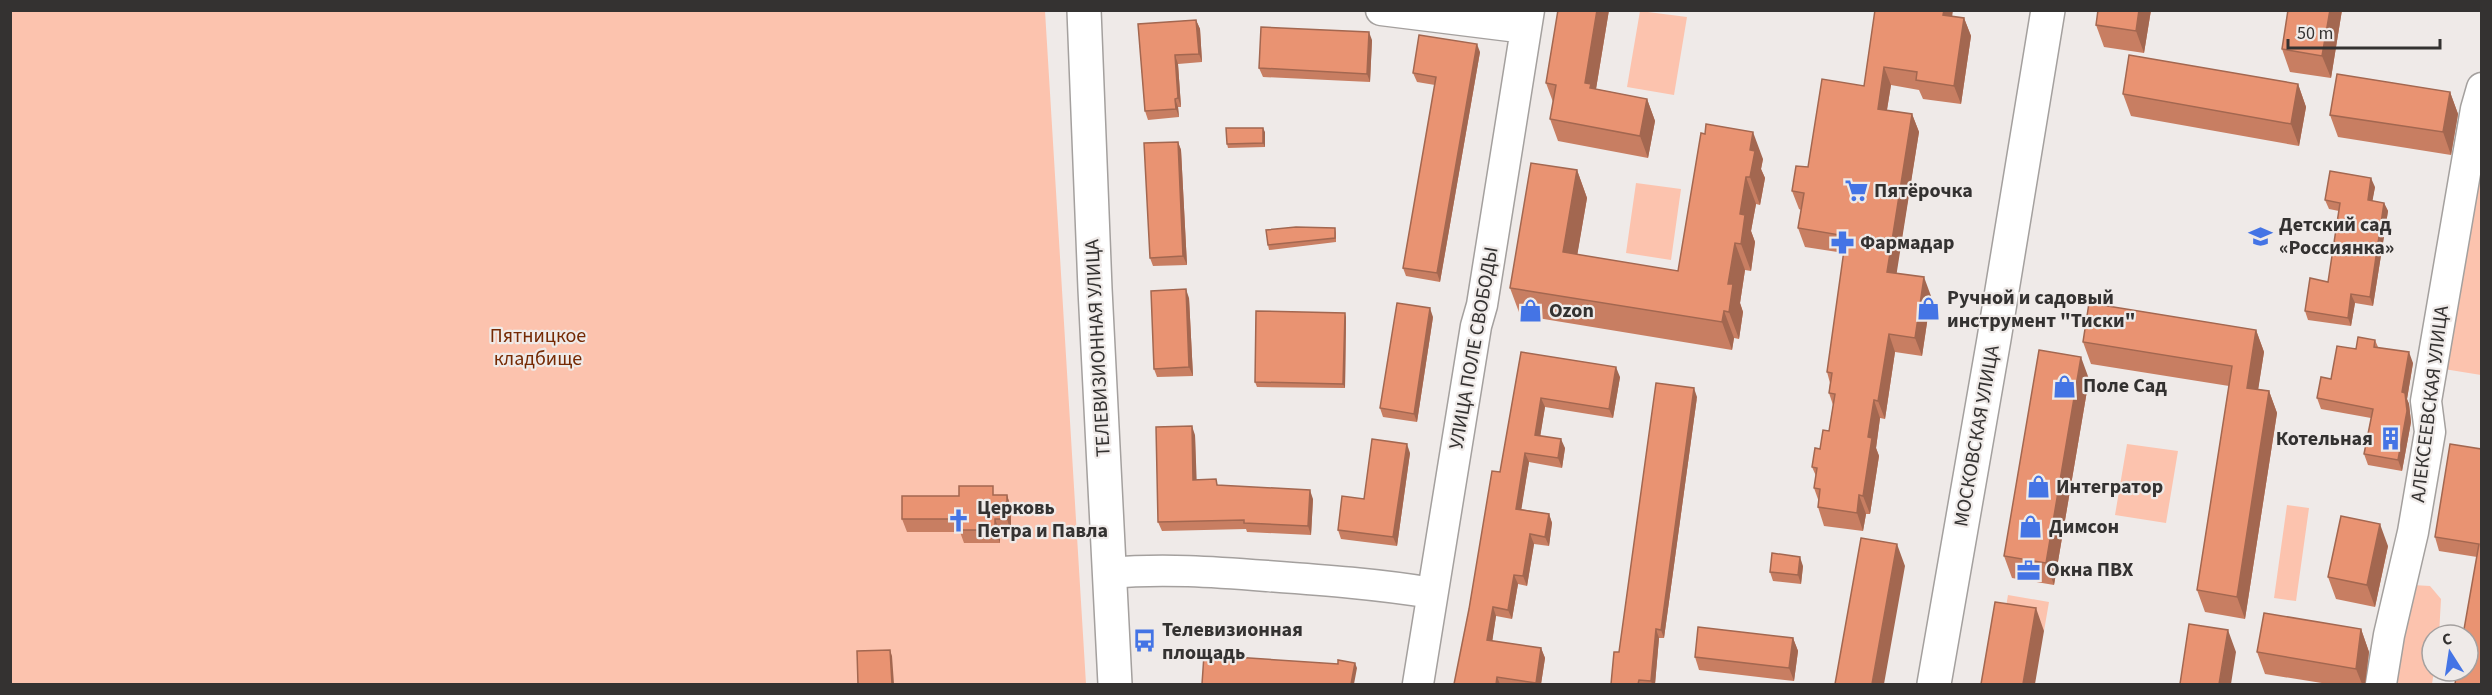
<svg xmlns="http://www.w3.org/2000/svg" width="2492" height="695" font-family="'Source Sans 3',sans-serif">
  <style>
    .green { fill: #fcc3ae }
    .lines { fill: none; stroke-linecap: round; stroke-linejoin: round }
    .minor-casing { stroke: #a4a09e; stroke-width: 33 }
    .major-casing { stroke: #a4a09e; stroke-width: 36 }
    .minor { stroke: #fff; stroke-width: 30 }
    .major { stroke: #fff; stroke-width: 33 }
    .wall { fill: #c87e62 }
    .shaded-wall { fill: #a36750 }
    .building { fill: #e99372; stroke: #a36750; stroke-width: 1.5 }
    .labels { text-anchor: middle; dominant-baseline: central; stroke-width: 4.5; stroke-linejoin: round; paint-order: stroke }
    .poi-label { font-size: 20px; font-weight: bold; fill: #343231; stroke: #efeae8; text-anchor: start }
    .park-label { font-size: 20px; fill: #752903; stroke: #efeae8 }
    .street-label { font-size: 20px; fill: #343231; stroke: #efeae8 }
  </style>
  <rect width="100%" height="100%" fill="#efeae8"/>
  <path class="green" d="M10,11H1045L1086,684H11Z
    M1640,11L1687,17L1674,95L1627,87Z
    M2481,157V375L2444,369Z
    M1636,183L1681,189L1671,260L1626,253Z
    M2127,444L2178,451L2166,523L2115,515Z
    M2287,505L2309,508L2296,601L2274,598Z
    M2413,585L2430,586L2441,599L2439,635H2432L2434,671L2432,684H2389Z
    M2008,595L2049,602L2044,631L2003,624Z"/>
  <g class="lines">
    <defs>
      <path id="minor" d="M1381,10L1526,28
        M1110,573C1162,568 1215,572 1267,576C1322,580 1378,584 1432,593
        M1418,684L1476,326L1482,305L1529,10
        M2381,684L2389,635L2413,532L2430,432L2426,401L2476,109L2482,88"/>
      <path id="major" d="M1084,10L1095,289L1115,684
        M1934,684L1994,339L2048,10"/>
    </defs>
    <use href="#minor" class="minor-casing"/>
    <use href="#major" class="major-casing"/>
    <use href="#minor" class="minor"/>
    <use href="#major" class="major"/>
  </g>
  <path class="wall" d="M1558,10H1609L1596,89L1647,99L1655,121L1648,158L1558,141L1550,119L1553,102L1546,83Z
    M1875,10L1964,18L1971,36L1961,104L1923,99L1919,90L1891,85L1887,110L1912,114L1919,132L1896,273L1931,296L1922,356L1895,352L1885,419L1880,418L1876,448L1879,456L1870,514H1866L1863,531L1824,526L1818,507L1819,502L1814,488L1816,476L1812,467L1820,449L1829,431L1833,405L1829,393L1830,383L1827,372L1844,253L1805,247L1798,228L1801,210L1799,209L1792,191L1864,86Z
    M2098,10H2151L2144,53L2104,47L2096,25Z
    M2342,10L2331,78L2290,72L2282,49Z
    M1196,20L1200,29L1202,62L1178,64L1181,107H1178L1179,117L1148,120L1145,111L1138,24Z
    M1372,40L1370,82L1263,77L1259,68Z
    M1480,52L1440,282L1406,276L1403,268L1435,85L1417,82L1413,73Z
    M2298,84L2306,107L2299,146L2131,116L2123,94Z
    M2450,92L2458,114L2451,155L2338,137L2330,115Z
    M1265,132V147L1228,148L1227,144Z
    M1701,133L1763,159L1761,169L1765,178L1760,205L1756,204L1751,231L1755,242L1751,271L1745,270L1740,303L1743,312L1739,339L1734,338L1732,350L1520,315L1510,288L1577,170L1587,198L1577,255L1678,271Z
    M1178,142L1181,150L1187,265L1153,266L1150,258Z
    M2375,187L2372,201L2384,203L2388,211L2373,306L2355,303L2351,326L2308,320L2305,311L2328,282L2339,211L2329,209L2325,200Z
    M1335,228L1336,233V242L1269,250L1268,245Z
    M1189,298L1193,376L1157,377L1154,369Z
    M1346,317L1345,388L1257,387L1255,382Z
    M1433,317L1417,422L1383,417L1380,408Z
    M2256,330L2264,352L2258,389L2269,391L2277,413L2245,619L2205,612L2197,590L2229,386L2091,364L2083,342Z
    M2375,340L2378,347L2413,363L2407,399L2409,404L2411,422L2402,471L2368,465L2364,454L2371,418L2321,409L2317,398L2331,379L2356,349Z
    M1521,352L1620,377L1613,418L1545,407L1540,436L1565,448L1562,468L1529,462L1521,509L1549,514L1552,523L1549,546L1534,544L1527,586L1518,584L1512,619L1496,616L1492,641L1541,648L1545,658L1541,684H1454L1500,472Z
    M2089,379L2054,585L2012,578L2004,556Z
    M1697,397L1664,638H1659L1655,684H1611Z
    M1195,435L1196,480L1219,485L1313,499L1311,535L1247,532L1246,529L1162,531L1158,522Z
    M2481,449V684L2477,557L2439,551L2435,537Z
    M1410,453L1397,546L1341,539L1338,530L1364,499Z
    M997,495H1007L1011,508V532H1000V543H964L960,532H907L902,519Z
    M2388,546L2375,607L2336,599L2328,577Z
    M1803,566L1801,584L1773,581L1770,572Z
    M2361,629L2369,652L2365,684H2328L2265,674L2257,652Z
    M1793,638L1798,651L1794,681L1699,670L1695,657Z"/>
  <path class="shaded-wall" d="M1597,10H1609L1595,95L1585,83Z
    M1944,10H1953L1950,33L1943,15Z
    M2139,10H2151L2144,53L2136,31Z
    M2330,10H2342L2331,78L2322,56Z
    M1964,18L1971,36L1961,104L1954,86Z
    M1196,20L1200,29L1202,62L1199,54Z
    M1369,32L1372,40L1370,82L1367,74Z
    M1477,44L1480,52L1440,282L1437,273Z
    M1175,55L1178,64L1181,107L1178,98Z
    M1884,67L1891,85L1884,127L1878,109Z
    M2298,84L2306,107L2299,146L2291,124Z
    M2450,92L2458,114L2451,155L2443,132Z
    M1175,99L1178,107L1179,117L1176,109Z
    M1647,99L1655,121L1648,158L1640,136Z
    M1912,114L1919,132L1894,290L1887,272Z
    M1263,128L1265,132V147L1263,143Z
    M1753,132L1763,159L1761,169L1765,178L1760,205L1750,177V150Z
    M1178,142L1181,150L1187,265L1183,256Z
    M1577,170L1587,198L1573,280L1563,252Z
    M1746,177L1756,204L1751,231L1755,242L1751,271L1741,244L1740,214Z
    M2371,178L2375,187L2371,209L2368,200Z
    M2384,203L2388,211L2373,306L2370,297Z
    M1735,243L1745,270L1740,303L1743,312L1739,339L1729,312L1728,284Z
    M1924,277L1931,296L1922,356L1915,338Z
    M1186,289L1189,298L1193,376L1189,367Z
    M2351,294L2355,303L2351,326L2348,318Z
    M1430,308L1433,317L1417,422L1414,414Z
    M1724,311L1734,338L1732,350L1722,322Z
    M1345,313L1346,317L1345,388L1343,384Z
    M2256,330L2264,352L2255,410L2247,388Z
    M1889,334L1895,352L1885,419L1878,401Z
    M2409,352L2413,363L2407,399L2409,404L2411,422L2402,471L2398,460L2402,392Z
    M2081,357L2089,379L2054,585L2046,563Z
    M1616,367L1620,377L1613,418L1609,409Z
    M1694,388L1697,397L1664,638L1661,630Z
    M2269,391L2277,413L2245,619L2237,597Z
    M1541,398L1545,407L1539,444L1535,435Z
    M1874,400L1880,418L1876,448L1879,456L1870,514L1863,496L1868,437Z
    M1192,426L1195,435L1197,489L1193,480Z
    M1561,439L1565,448L1562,468L1558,458Z
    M1407,444L1410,453L1397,546L1393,537Z
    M1525,453L1529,462L1520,518L1516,509Z
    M1310,490L1313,499L1311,535L1308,526Z
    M1007,495L1011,508V532L1007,519Z
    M1859,495L1866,514L1863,531L1857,513Z
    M1549,514L1552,523L1549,546L1545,537Z
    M995,519L1000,532V543L995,530Z
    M2380,524L2388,546L2375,607L2367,585Z
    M1530,534L1534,544L1527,586L1523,576Z
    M1897,544L1905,566L1884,684H1872Z
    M1800,557L1803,566L1801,584L1798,575Z
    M1514,575L1518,584L1512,619L1508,610Z
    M1493,607L1496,616L1491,650L1487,640Z
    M2036,608L2044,631L2035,684H2023Z
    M1656,629L1659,638L1655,684H1652L1651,681Z
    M2361,629L2369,652L2365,684H2362L2356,669Z
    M2228,630L2236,652L2231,684H2219Z
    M1793,638L1798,651L1794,681L1789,668Z
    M1541,648L1545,658L1541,684H1537L1536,683Z
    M890,650L892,656L894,684H892Z
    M1355,663L1357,668L1354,684H1351Z
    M1497,677L1500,684H1496Z"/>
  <path class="building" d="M1558,10H1597L1585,83L1591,84L1590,88L1647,99L1640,136L1550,119L1556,85L1546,83Z
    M1875,10H1944L1943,15L1964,18L1954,86L1916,80L1917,72L1884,67L1878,109L1912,114L1887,272L1924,277L1915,338L1889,334L1878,401L1874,400L1868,437L1872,438L1863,496L1859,495L1857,513L1818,507L1820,489L1814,488L1817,468L1812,467L1815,448L1820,449L1823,430L1829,431L1835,394L1829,393L1832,373L1827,372L1846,236L1798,228L1804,193L1792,191L1796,166L1808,167L1822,79L1864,86Z
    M2098,10H2139L2136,31L2096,25Z
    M2288,10H2330L2322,56L2282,49Z
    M1196,20L1199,54L1175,55L1178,98L1175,99L1176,109L1145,111L1138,24Z
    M1261,27L1369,32L1367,74L1259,68Z
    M1419,35L1477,44L1437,273L1403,268L1436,77L1413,73Z
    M2129,55L2298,84L2291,124L2123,94Z
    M2337,74L2450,92L2443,132L2330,115Z
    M1706,124L1753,132L1750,150L1755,151L1750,177H1746L1740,214L1745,215L1741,244L1735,243L1728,284H1733L1729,312L1724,311L1722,322L1510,288L1531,163L1577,170L1563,252L1678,271L1701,133L1705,134Z
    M1226,128H1263V143L1227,144Z
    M1178,142L1183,256L1150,258L1144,143Z
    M2330,171L2371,178L2368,200L2384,203L2370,297L2351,294L2348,318L2305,311L2310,278L2328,282L2340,203L2325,200Z
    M1296,227L1335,228V238L1268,245L1266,230Z
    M1186,289L1189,367L1154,369L1151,291Z
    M1397,303L1430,308L1414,414L1380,408Z
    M2089,303L2256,330L2247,388L2269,391L2237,597L2197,590L2232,366L2083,342Z
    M1256,311L1345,313L1343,384L1255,382Z
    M2358,337L2375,340L2374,347L2409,352L2402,392L2405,393L2407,411L2398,460L2364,454L2373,409L2317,398L2321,377L2331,379L2337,346L2356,349Z
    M2039,350L2081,357L2046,563L2004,556Z
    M1521,352L1616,367L1609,409L1541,398L1535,435L1561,439L1558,458L1525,453L1516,509L1549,514L1545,537L1530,534L1523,576L1514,575L1508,610L1493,607L1487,640L1541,648L1536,683L1497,677L1496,684H1454L1469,609L1492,471L1500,472Z
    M1656,383L1694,388L1661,630L1656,629L1651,681L1639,680L1638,684H1611L1614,652H1619Z
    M1192,426L1193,480L1216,479L1217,485L1310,490L1308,526L1244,523V520L1158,522L1156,427Z
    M1372,439L1407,444L1393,537L1338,530L1342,496L1364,499Z
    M2450,444L2481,449V684H2455L2457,671H2468V635H2463L2479,544L2435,537Z
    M959,486H993V495H1007V519H995V530H959V519H902V496H959Z
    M2341,516L2380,524L2367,585L2328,577Z
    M1861,538L1897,544L1872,684H1835Z
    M1772,553L1800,557L1798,575L1770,572Z
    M1995,602L2036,608L2023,684H1981Z
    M2264,613L2361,629L2356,669L2257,652Z
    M2189,624L2228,630L2219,684H2180Z
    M1698,627L1793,638L1789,668L1695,657Z
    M890,650L892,684H858L857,651Z
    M1204,655L1338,664V660L1355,663L1351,684H1202Z"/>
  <defs>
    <symbol id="supermarket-bare" viewBox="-9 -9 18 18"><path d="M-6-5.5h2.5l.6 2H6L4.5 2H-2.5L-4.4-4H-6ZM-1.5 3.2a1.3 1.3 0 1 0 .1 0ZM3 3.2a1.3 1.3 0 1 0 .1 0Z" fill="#4474e5" stroke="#efeae8" stroke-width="2.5" paint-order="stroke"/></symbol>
    <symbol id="school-bare" viewBox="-9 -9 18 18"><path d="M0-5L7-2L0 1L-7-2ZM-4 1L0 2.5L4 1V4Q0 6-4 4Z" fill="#4474e5" stroke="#efeae8" stroke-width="2.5" paint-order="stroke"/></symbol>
    <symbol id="pharmacy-bare" viewBox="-9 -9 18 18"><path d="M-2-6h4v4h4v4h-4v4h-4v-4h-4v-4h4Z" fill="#4474e5" stroke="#efeae8" stroke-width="2.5" paint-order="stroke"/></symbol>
    <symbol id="shop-bare" viewBox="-9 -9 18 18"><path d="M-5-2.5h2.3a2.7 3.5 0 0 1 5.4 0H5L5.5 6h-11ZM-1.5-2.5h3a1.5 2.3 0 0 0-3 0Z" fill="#4474e5" stroke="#efeae8" stroke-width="2.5" paint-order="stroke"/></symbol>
    <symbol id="building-bare" viewBox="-9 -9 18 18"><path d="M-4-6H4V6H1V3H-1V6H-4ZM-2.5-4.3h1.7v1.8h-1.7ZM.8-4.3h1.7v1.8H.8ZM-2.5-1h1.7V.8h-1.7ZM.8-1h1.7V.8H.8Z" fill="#4474e5" stroke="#efeae8" stroke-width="2.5" paint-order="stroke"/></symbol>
    <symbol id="church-bare" viewBox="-9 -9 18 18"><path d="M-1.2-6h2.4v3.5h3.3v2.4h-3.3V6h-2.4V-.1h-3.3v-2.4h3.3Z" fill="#4474e5" stroke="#efeae8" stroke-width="2.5" paint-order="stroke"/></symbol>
    <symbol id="office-bare" viewBox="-9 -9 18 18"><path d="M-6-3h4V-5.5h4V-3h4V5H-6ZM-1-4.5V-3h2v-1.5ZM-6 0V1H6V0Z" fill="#4474e5" stroke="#efeae8" stroke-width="2.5" paint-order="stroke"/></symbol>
    <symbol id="bus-bare" viewBox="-9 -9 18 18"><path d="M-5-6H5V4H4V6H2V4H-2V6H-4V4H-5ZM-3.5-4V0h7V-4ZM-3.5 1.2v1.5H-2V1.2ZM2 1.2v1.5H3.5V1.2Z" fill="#4474e5" stroke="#efeae8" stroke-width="2.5" paint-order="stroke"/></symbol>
  </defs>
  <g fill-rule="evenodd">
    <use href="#supermarket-bare" x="1840" y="174" width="33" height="33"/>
    <use href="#school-bare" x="2244" y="220" width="33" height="33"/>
    <use href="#pharmacy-bare" x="1826" y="226" width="33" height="33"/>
    <use href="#shop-bare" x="1912" y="292" width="33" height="33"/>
    <use href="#shop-bare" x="1514" y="294" width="33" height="33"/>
    <use href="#shop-bare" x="2048" y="370" width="33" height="33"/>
    <use href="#building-bare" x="2374" y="422" width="33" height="33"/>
    <use href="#shop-bare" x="2022" y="470" width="33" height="33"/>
    <use href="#church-bare" x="942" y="504" width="33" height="33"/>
    <use href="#shop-bare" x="2014" y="510" width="33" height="33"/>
    <use href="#office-bare" x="2012" y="554" width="33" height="33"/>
    <use href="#bus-bare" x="1128" y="624" width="33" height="33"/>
  </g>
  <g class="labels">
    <g class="poi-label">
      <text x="1874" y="191">Пятёрочка</text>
      <text x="2279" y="225">Детский сад<tspan x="2279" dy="23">«Россиянка»</tspan></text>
      <text x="1860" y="243">Фармадар</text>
      <text x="1947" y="298">Ручной и садовый<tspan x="1947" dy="23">инструмент "Тиски"</tspan></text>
      <text x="1549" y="311">Ozon</text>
      <text x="2083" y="386">Поле Сад</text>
      <text x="2373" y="439" text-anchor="end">Котельная</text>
      <text x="2056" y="487">Интегратор</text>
      <text x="977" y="508">Церковь<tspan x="977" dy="23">Петра и Павла</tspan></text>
      <text x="2049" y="527">Димсон</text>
      <text x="2046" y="570">Окна ПВХ</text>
      <text x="1162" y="630">Телевизионная<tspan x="1162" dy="23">площадь</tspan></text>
    </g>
    <g class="park-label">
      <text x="538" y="336">Пятницкое<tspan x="538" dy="23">кладбище</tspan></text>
    </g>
    <g class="street-label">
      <text transform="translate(1098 348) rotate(-93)">ТЕЛЕВИЗИОННАЯ УЛИЦА</text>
      <text transform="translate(1474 348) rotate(-80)">УЛИЦА ПОЛЕ СВОБОДЫ</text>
      <text transform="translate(2430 404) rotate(-83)">АЛЕКСЕЕВСКАЯ УЛИЦА</text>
      <text transform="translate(1977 436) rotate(-80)">МОСКОВСКАЯ УЛИЦА</text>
    </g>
  </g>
  <rect width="2492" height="695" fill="none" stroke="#343231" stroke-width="24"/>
  <g transform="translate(2450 653) rotate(348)"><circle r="28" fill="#efeae8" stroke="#a4a09f" stroke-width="1.5"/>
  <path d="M0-4.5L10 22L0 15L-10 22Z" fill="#4474e5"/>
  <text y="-9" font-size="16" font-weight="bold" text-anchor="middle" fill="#343231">С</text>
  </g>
  <path d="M2288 39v9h152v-9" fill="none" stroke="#343231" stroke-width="3"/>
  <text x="2297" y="39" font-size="18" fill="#343231" stroke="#efeae8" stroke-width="4.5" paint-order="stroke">50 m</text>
</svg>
